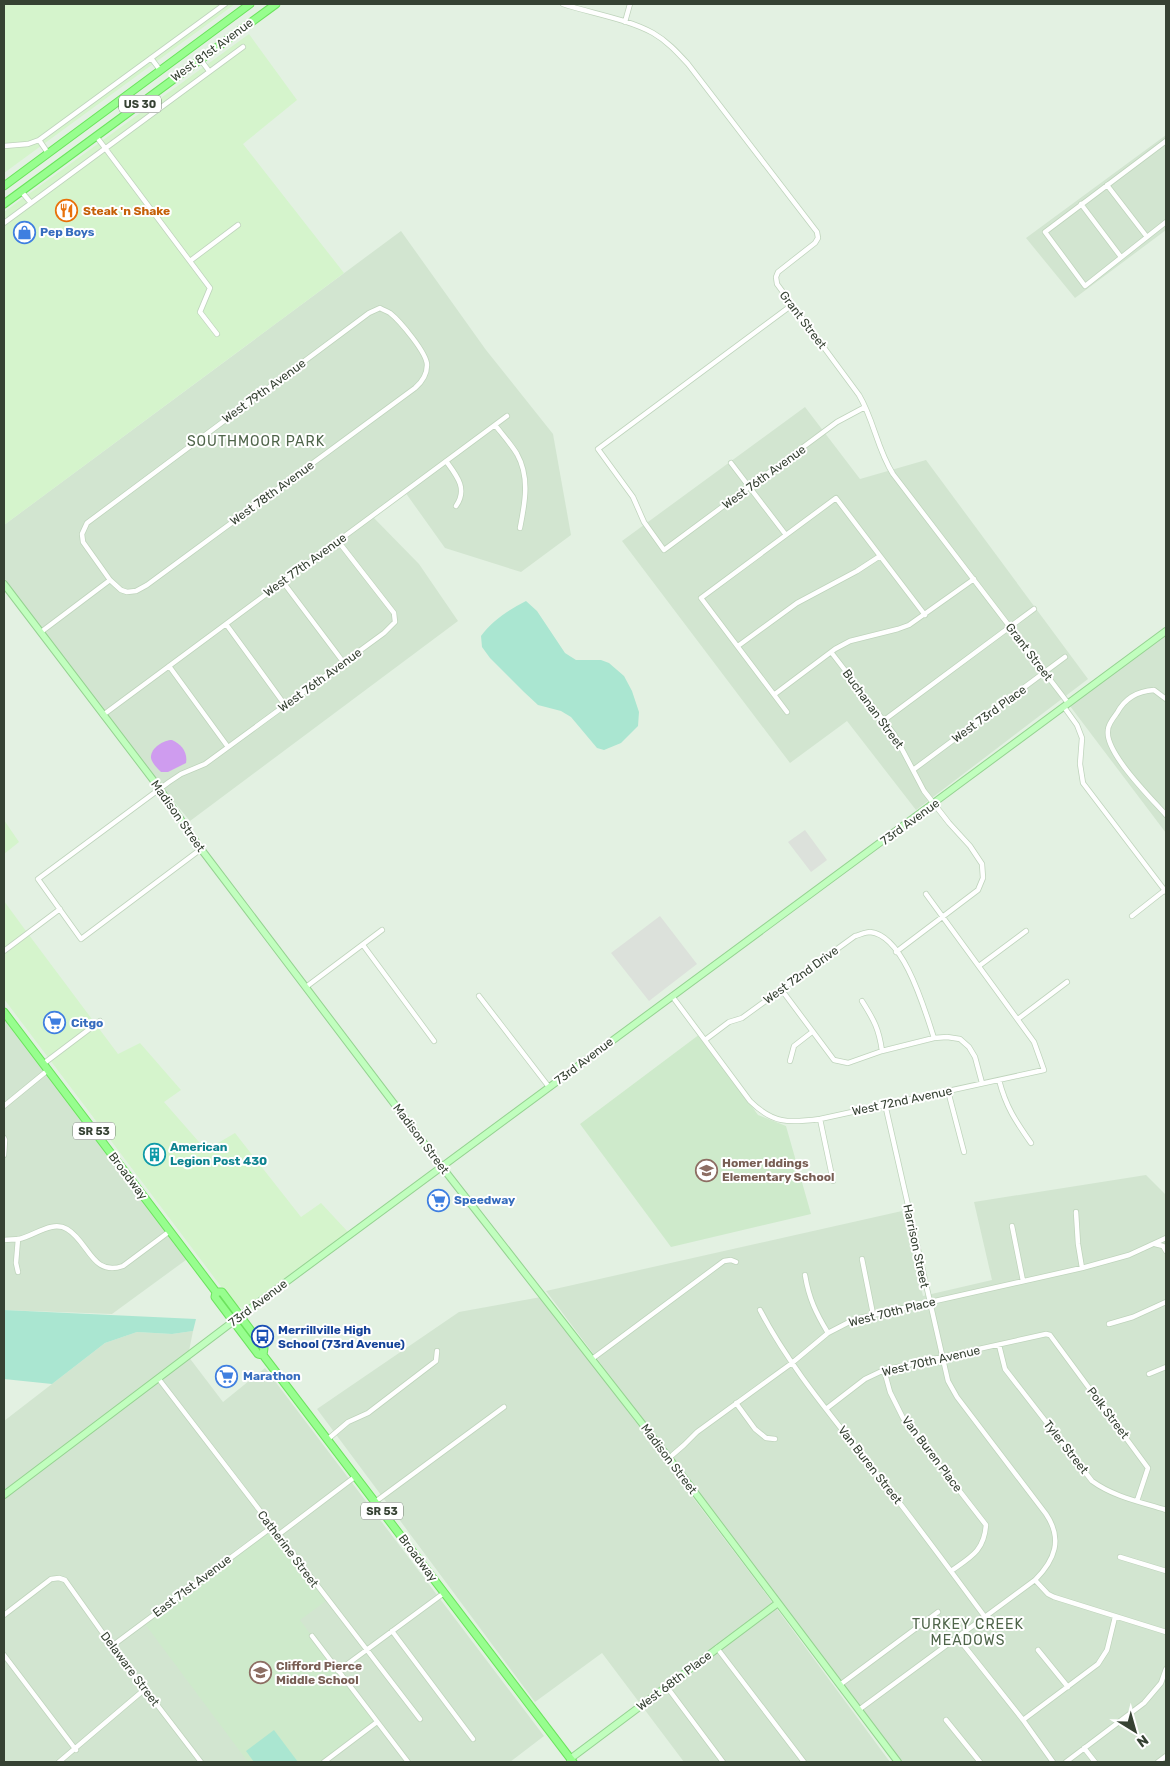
<svg xmlns="http://www.w3.org/2000/svg" width="1170" height="1766" font-family="Rubik,sans-serif">
  <style>
    .residential { fill: #d2e5d0 }
    .commercial { fill: #d5f4cc }
    .education { fill: #ceeacb }
    .green { fill: #aae6d1 }
    .parking { fill: #dce1db }
    .water { fill: #cf9cef }
    .lines { fill: none; stroke-linecap: round; stroke-linejoin: round }
    .street-casing { stroke: #bfd4bc; stroke-width: 6 }
    .secondary-casing { stroke: #95d291; stroke-width: 8 }
    .primary-casing { stroke: #6ce35e; stroke-width: 9 }
    .street { stroke: #fff; stroke-width: 4.5 }
    .secondary { stroke: #c1febe; stroke-width: 6 }
    .primary { stroke: #97fe8e; stroke-width: 7 }
    .labels { text-anchor: middle; dominant-baseline: central; stroke-width: 4; stroke-linejoin: round; paint-order: stroke }
    .shield { fill: #fff; stroke: #727b70; stroke-width: 1 }
    .shield-label { font-size: 11px; font-weight: bold; fill: #364233 }
    .street-label { font-size: 12px; fill: #364233; stroke: #fff }
    .food-label { font-size: 12px; font-weight: bold; fill: #c56008; stroke: #fff; text-anchor: start }
    .shop-label { font-size: 12px; font-weight: bold; fill: #366cbe; stroke: #fff; text-anchor: start }
    .culture-label { font-size: 12px; font-weight: bold; fill: #0d838f; stroke: #fff; text-anchor: start }
    .education-label { font-size: 12px; font-weight: bold; fill: #785e54; stroke: #fff; text-anchor: start }
    .transit-label { font-size: 12px; font-weight: bold; fill: #164399; stroke: #fff; text-anchor: start }
    .neighbourhood-label { font-size: 14px; letter-spacing: 1px; fill: #4f654a; stroke: #fff }
  </style>
  <rect width="100%" height="100%" fill="#e3f1e2"/>
  <path class="residential" d="M1166,135V230L1075,298L1026,238Z
    M401,231L486,350L553,434L571,535L521,572L445,548L405,492L372,516L419,564L458,621L190,821L103,715L4,578V525Z
    M805,407L860,479L926,460L1088,679L916,810L847,721L790,763L622,541Z
    M1166,636V833L1070,706Z
    M4,1012L190,1257L112,1314L4,1310Z
    M1146,1175L1166,1195V1762H901L546,1291L902,1211L923,1296L992,1280L974,1202Z
    M541,1297L766,1594L890,1762H684L602,1653L535,1702L317,1409L459,1312Z
    M193,1331L188,1356L223,1402L265,1368L544,1736L510,1762H4V1421L105,1343L137,1332L172,1334Z"/>
  <path class="commercial" d="M4,4H235L4,173Z
    M249,34L297,100L243,144L344,273L4,525V212Z
    M4,820L19,842L4,854Z
    M4,901L26,931L4,948Z
    M29,935L118,1054L140,1043L181,1090L164,1102L206,1150L235,1133L301,1217L321,1203L348,1232L247,1306L243,1308L235,1305L4,999V955Z"/>
  <path class="education" d="M700,1034L758,1115L786,1126L811,1214L671,1247L580,1124Z
    M272,1530L326,1601L300,1620L374,1721L320,1762H248L145,1624Z"/>
  <path class="green" d="M526,601L537,611L565,653L576,660H601L609,663L624,676L632,691L639,712L638,726L621,743L604,750L597,748L571,717L561,711L538,705L524,692L490,658L482,647L481,636C493,620 508,610 526,601Z
    M4,1310L196,1319L193,1331L172,1334L137,1332L105,1343L52,1384L4,1379Z
    M274,1730L298,1762H254L246,1751Z"/>
  <path class="parking" d="M805,830L827,860L811,872L788,842Z
    M660,916L697,964L649,1001L611,953Z"/>
  <path class="water" d="M172,740C181,744 188,752 186,763L168,772H161C157,768 152,763 151,758C150,748 164,740 172,740Z"/>
  <g class="lines">
    <defs>
      <path id="street" d="M563,4C590,13 628,19 653,33C667,41 677,52 688,64L817,232L818,238L815,243L778,272L776,277L777,284L859,395C874,420 877,449 893,474L1068,703
        M625,22L630,4
        M151,58L160,70
        M200,59L209,71
        M96,136L210,288L200,312L217,334
        M39,140L48,153
        M1166,141L1045,232L1085,286L1166,222
        M4,146L28,144L39,140L225,4
        M1107,185L1147,237
        M21,191L31,203
        M1081,204L1121,257
        M4,223L243,47
        M190,261L238,225
        M792,305L598,449L633,497L644,522L664,550L837,422L865,407
        M380,308C383,310 387,311 390,313C400,321 427,353 427,365C427,375 422,382 415,388L147,585L136,591L127,592L121,590L110,580L83,542L82,534L87,523L369,313Z
        M495,425C502,434 511,444 517,454C530,477 525,503 520,528
        M446,461C457,476 468,489 456,506
        M731,463L786,535
        M283,582L344,663
        M226,624L285,705
        M41,632L110,580
        M738,646L797,603L857,571L880,556
        M831,652L894,734L924,791L949,823L970,846L982,864L983,878L978,890L896,952
        M169,666L228,747
        M775,694L835,649L850,641L898,629L909,625L974,579
        M1166,699L1154,690C1138,691 1125,698 1117,713C1114,717 1108,724 1108,730C1104,752 1152,799 1166,815
        M1064,707L1077,725L1082,738L1080,764L1083,783L1166,892
        M787,712L701,598L836,498L925,615
        M103,715L507,416
        M883,721L1034,609
        M913,770L1065,657
        M201,849L81,939L38,879L169,782L181,774L205,764L384,633L395,622L394,613L338,541
        M1132,916L1165,890
        M363,945L434,1041
        M4,951L60,909
        M979,966L1026,931
        M306,987L382,930
        M781,989L834,1060L848,1063L882,1051L934,1038L947,1037L960,1039L969,1047L975,1057L982,1083
        M479,996L549,1087
        M672,996L750,1101C773,1124 789,1123 820,1119L1044,1070L1034,1042L926,894
        M862,1001C874,1020 879,1029 882,1051
        M1018,1019L1067,982
        M705,1040L729,1022L742,1018L855,936C859,935 866,932 870,932C904,935 925,1011 934,1038
        M790,1061L794,1046L812,1032
        M43,1064L100,1021
        M999,1080C1006,1107 1015,1120 1031,1143
        M948,1091L964,1152
        M4,1106L48,1070
        M820,1119L833,1181
        M4,1138L5,1140L4,1155
        M1076,1212L1078,1244L1082,1268
        M1012,1226L1023,1281
        M4,1240C9,1239 14,1240 19,1239C34,1236 52,1220 67,1229C89,1242 92,1277 123,1266L170,1231
        M1155,1244L1163,1246L1166,1251
        M862,1259L873,1314
        M18,1272L16,1263L18,1239
        M805,1275C809,1299 816,1313 828,1333
        M760,1310C789,1366 831,1415 870,1465C910,1515 947,1566 985,1617
        M1109,1324L1133,1317L1166,1302
        M999,1345L1005,1369L1092,1481C1114,1497 1141,1502 1166,1510
        M592,1359L724,1261L731,1260L736,1262
        M884,1370L890,1392L903,1418L986,1525C984,1551 971,1557 951,1571
        M1149,1374L1166,1367
        M158,1378L420,1719
        M736,1403L755,1429L766,1438L775,1439
        M826,1409L865,1379L884,1370L1046,1334L1050,1335L1148,1468L1137,1501
        M328,1439L348,1422L368,1413L436,1361L437,1351
        M669,1458L684,1445L697,1432L792,1363L828,1333L855,1319L1082,1268L1129,1255L1166,1238
        M375,1502L504,1407
        M278,1535L356,1476
        M1120,1557L1166,1571
        M1035,1580L1048,1594L1054,1597L1166,1632
        M4,1615L51,1579L59,1578L65,1580L112,1646L201,1762
        M392,1631L473,1739
        M312,1636L408,1762
        M958,1638L1023,1720L1053,1762
        M112,1646L272,1527
        M717,1648L804,1762
        M1038,1650L1068,1687
        M4,1655L76,1750
        M338,1671L444,1593
        M841,1684L938,1612
        M667,1687L723,1762
        M860,1709L1035,1580C1055,1560 1063,1539 1046,1514L957,1397L948,1381L885,1104
        M946,1720L980,1762
        M1023,1720L1098,1664L1107,1650L1115,1617
        M1084,1748L1095,1762
        M59,1762L145,1689
        M324,1762L377,1722
        M1066,1762L1144,1703L1161,1683L1166,1669
        M1158,1762L1166,1756"/>
      <path id="secondary" d="M4,584L160,789L201,849L442,1167L669,1458L898,1762
        M4,1495L255,1305L1166,631
        M570,1759L778,1603"/>
      <path id="primary" d="M4,186L250,4
        M4,204L276,4
        M4,1012L216,1292L215,1297L258,1354L263,1355L573,1762
        M216,1292H222L264,1348L263,1355"/>
    </defs>
    <use href="#street" class="street-casing"/>
    <use href="#secondary" class="secondary-casing"/>
    <use href="#primary" class="primary-casing"/>
    <use href="#street" class="street"/>
    <use href="#secondary" class="secondary"/>
    <use href="#primary" class="primary"/>
  </g>
  <defs>
    <symbol id="restaurant-ring" viewBox="-11 -11 22 22"><circle r="9.5" fill="#fff" stroke="#e8710a" stroke-width="1.5"/><path d="M-5-6h1v4h1v-4h1v4h1v-4h1v5L-1.5 .5V6h-2V.5L-5-1ZM5-6V6H3V1.5H1.5Q1.5-4 5-6Z" fill="#e8710a"/></symbol>
    <symbol id="shop-ring" viewBox="-11 -11 22 22"><circle r="9.5" fill="#fff" stroke="#3f7fe0" stroke-width="1.5"/><path d="M-5-2.5h2.3a2.7 3.5 0 0 1 5.4 0H5L5.5 6h-11ZM-1.5-2.5h3a1.5 2.3 0 0 0-3 0Z" fill="#3f7fe0"/></symbol>
    <symbol id="supermarket-ring" viewBox="-11 -11 22 22"><circle r="9.5" fill="#fff" stroke="#3f7fe0" stroke-width="1.5"/><path d="M-6-5.5h2.5l.6 2H6L4.5 2H-2.5L-4.4-4H-6ZM-1.5 3.2a1.3 1.3 0 1 0 .1 0ZM3 3.2a1.3 1.3 0 1 0 .1 0Z" fill="#3f7fe0"/></symbol>
    <symbol id="building-ring" viewBox="-11 -11 22 22"><circle r="9.5" fill="#fff" stroke="#0f9aa8" stroke-width="1.5"/><path d="M-4-6H4V6H1V3H-1V6H-4ZM-2.5-4.3h1.7v1.8h-1.7ZM.8-4.3h1.7v1.8H.8ZM-2.5-1h1.7V.8h-1.7ZM.8-1h1.7V.8H.8Z" fill="#0f9aa8"/></symbol>
    <symbol id="school-ring" viewBox="-11 -11 22 22"><circle r="9.5" fill="#fff" stroke="#8d6e63" stroke-width="1.5"/><path d="M0-5L7-2L0 1L-7-2ZM-4 1L0 2.5L4 1V4Q0 6-4 4Z" fill="#8d6e63"/></symbol>
    <symbol id="bus-ring" viewBox="-11 -11 22 22"><circle r="9.5" fill="#fff" stroke="#1a4fb4" stroke-width="1.5"/><path d="M-5-6H5V4H4V6H2V4H-2V6H-4V4H-5ZM-3.5-4V0h7V-4ZM-3.5 1.2v1.5H-2V1.2ZM2 1.2v1.5H3.5V1.2Z" fill="#1a4fb4"/></symbol>
  </defs>
  <g fill-rule="evenodd">
    <use href="#restaurant-ring" x="54" y="198" width="25" height="25"/>
    <use href="#shop-ring" x="12" y="220" width="25" height="25"/>
    <use href="#supermarket-ring" x="42" y="1010" width="25" height="25"/>
    <use href="#building-ring" x="142" y="1142" width="25" height="25"/>
    <use href="#school-ring" x="694" y="1158" width="25" height="25"/>
    <use href="#supermarket-ring" x="426" y="1188" width="25" height="25"/>
    <use href="#bus-ring" x="250" y="1324" width="25" height="25"/>
    <use href="#supermarket-ring" x="214" y="1364" width="25" height="25"/>
    <use href="#school-ring" x="248" y="1660" width="25" height="25"/>
  </g>
  <g class="labels">
    <g class="shield">
      <rect x="119" y="95.5" width="42" height="17" rx="4"/>
      <rect x="73" y="1122.5" width="42" height="17" rx="4"/>
      <rect x="361" y="1502.5" width="42" height="17" rx="4"/>
    </g>
    <g class="shield-label">
      <text x="140" y="104">US 30</text>
      <text x="94" y="1131">SR 53</text>
      <text x="382" y="1511">SR 53</text>
    </g>
    <g class="street-label">
      <text transform="translate(212 50) rotate(-36)">West 81st Avenue</text>
      <text transform="translate(803 320) rotate(53)">Grant Street</text>
      <text transform="translate(264 391) rotate(-36)">West 79th Avenue</text>
      <text transform="translate(764 477) rotate(-36)">West 76th Avenue</text>
      <text transform="translate(272 493) rotate(-36)">West 78th Avenue</text>
      <text transform="translate(305 565) rotate(-36)">West 77th Avenue</text>
      <text transform="translate(1029 652) rotate(53)">Grant Street</text>
      <text transform="translate(320 680) rotate(-36)">West 76th Avenue</text>
      <text transform="translate(873 709) rotate(54)">Buchanan Street</text>
      <text transform="translate(989 714) rotate(-36)">West 73rd Place</text>
      <text transform="translate(178 816) rotate(55)">Madison Street</text>
      <text transform="translate(910 822) rotate(-36)">73rd Avenue</text>
      <text transform="translate(801 975) rotate(-36)">West 72nd Drive</text>
      <text transform="translate(584 1061) rotate(-37)">73rd Avenue</text>
      <text transform="translate(902 1101) rotate(-12)">West 72nd Avenue</text>
      <text transform="translate(421 1139) rotate(53)">Madison Street</text>
      <text transform="translate(128 1176) rotate(53)">Broadway</text>
      <text transform="translate(916 1246) rotate(78)">Harrison Street</text>
      <text transform="translate(258 1303) rotate(-37)">73rd Avenue</text>
      <text transform="translate(892 1312) rotate(-14)">West 70th Place</text>
      <text transform="translate(931 1361) rotate(-13)">West 70th Avenue</text>
      <text transform="translate(1108 1413) rotate(53)">Polk Street</text>
      <text transform="translate(1066 1447) rotate(52)">Tyler Street</text>
      <text transform="translate(932 1454) rotate(53)">Van Buren Place</text>
      <text transform="translate(669 1459) rotate(53)">Madison Street</text>
      <text transform="translate(870 1465) rotate(52)">Van Buren Street</text>
      <text transform="translate(288 1549) rotate(53)">Catherine Street</text>
      <text transform="translate(418 1558) rotate(53)">Broadway</text>
      <text transform="translate(192 1586) rotate(-37)">East 71st Avenue</text>
      <text transform="translate(130 1669) rotate(53)">Delaware Street</text>
      <text transform="translate(674 1681) rotate(-37)">West 68th Place</text>
    </g>
    <g class="food-label">
      <text x="83" y="211">Steak 'n Shake</text>
    </g>
    <g class="shop-label">
      <text x="40" y="232">Pep Boys</text>
      <text x="71" y="1023">Citgo</text>
      <text x="454" y="1200">Speedway</text>
      <text x="243" y="1376">Marathon</text>
    </g>
    <g class="culture-label">
      <text x="170" y="1147">American<tspan x="170" dy="14">Legion Post 430</tspan></text>
    </g>
    <g class="education-label">
      <text x="722" y="1163">Homer Iddings<tspan x="722" dy="14">Elementary School</tspan></text>
      <text x="276" y="1666">Clifford Pierce<tspan x="276" dy="14">Middle School</tspan></text>
    </g>
    <g class="transit-label">
      <text x="278" y="1330">Merrillville High<tspan x="278" dy="14">School (73rd Avenue)</tspan></text>
    </g>
    <g class="neighbourhood-label">
      <text x="256" y="441">SOUTHMOOR PARK</text>
      <text x="968" y="1624">TURKEY CREEK<tspan x="968" dy="16">MEADOWS</tspan></text>
    </g>
  </g>
  <rect width="1170" height="1766" fill="none" stroke="#364233" stroke-width="10"/>
  <g transform="translate(1135 1731) rotate(143)" stroke="#ffffff" stroke-width="4" paint-order="stroke">
  <path d="M0-4L9 19L0 12L-9 19Z" fill="#364233"/>
  <text y="-8" font-size="14" font-weight="bold" text-anchor="middle" fill="#364233">N</text>
  </g>
</svg>
